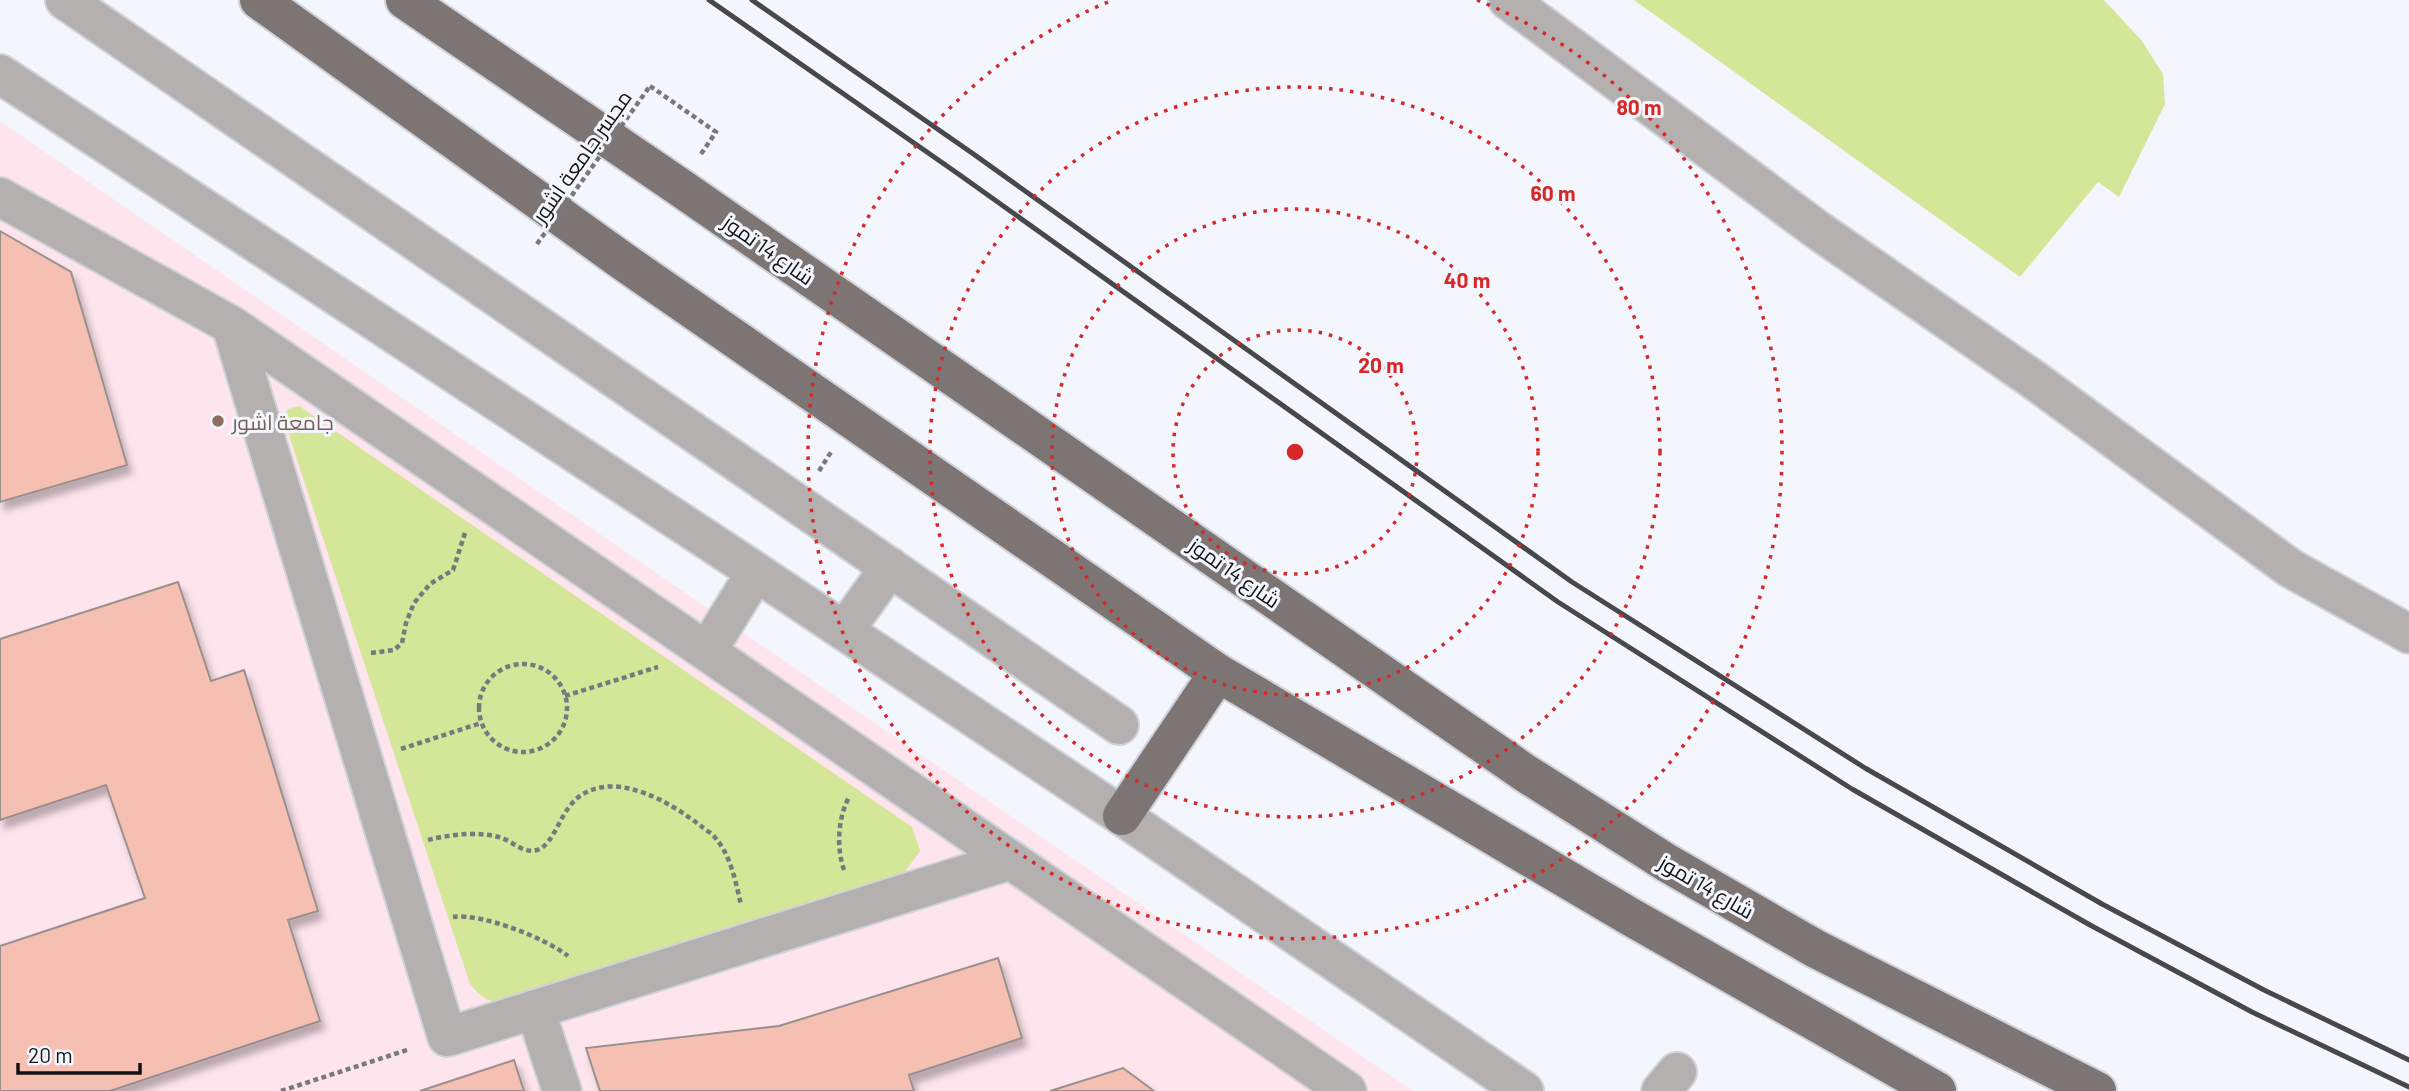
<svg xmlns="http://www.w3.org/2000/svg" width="2409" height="1091" font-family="Barlow,Cairo,sans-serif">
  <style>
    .education { fill: #fee5ed }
    .green { fill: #d4e697 }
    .building { fill: #f5bfb1; stroke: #99908e; stroke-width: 2; filter: url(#shadow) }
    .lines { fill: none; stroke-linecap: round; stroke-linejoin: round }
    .minor-casing { stroke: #d0d2d9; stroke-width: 42 }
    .major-casing { stroke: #d0d2d9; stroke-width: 42 }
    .path { stroke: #77797e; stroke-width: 4.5; stroke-dasharray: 5 3.5; stroke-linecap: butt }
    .minor { stroke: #b4b0af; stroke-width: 38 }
    .major { stroke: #7d7574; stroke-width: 38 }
    .rail { stroke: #46484c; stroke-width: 5 }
    .path-bridge { stroke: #77797e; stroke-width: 4.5; stroke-dasharray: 5 3.5; stroke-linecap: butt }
    .ring { fill: none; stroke: #d62828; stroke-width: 3.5; stroke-dasharray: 3.5 7 }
    .education-dot { fill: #8d6e63; stroke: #f4f6fe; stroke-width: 2.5 }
    .labels { text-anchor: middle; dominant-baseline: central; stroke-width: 6; stroke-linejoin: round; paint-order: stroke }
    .street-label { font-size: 21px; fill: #111215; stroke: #f4f6fe }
    .education-label { font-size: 21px; fill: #785e54; stroke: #f4f6fe; text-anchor: start }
    .centre { fill: #d62828; stroke: #f4f6fe; stroke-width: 3.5 }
    .ring-label { font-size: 21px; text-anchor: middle; font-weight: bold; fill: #d62828; stroke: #f4f6fe; stroke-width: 6; stroke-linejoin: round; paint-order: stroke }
  </style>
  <defs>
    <filter id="shadow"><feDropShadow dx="4.5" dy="8" stdDeviation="3.5" flood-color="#0004"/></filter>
  </defs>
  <rect width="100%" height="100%" fill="#f4f6fe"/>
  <path class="education" d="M0,121L860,713L1413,1091H0Z"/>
  <path class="green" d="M1634,0H2104L2142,41L2163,74L2165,104L2119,197L2098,182L2020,277Z
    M299,406L912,827L920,851L904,873L519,999C493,1004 487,1004 470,984L283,417L288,409Z"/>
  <path class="building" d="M0,231L71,272L127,465L0,502Z
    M0,231L71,272L127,465L0,502Z
    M178,582L211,681L244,670L318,911L288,920L320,1021L110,1091H0V946L145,898L106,785L0,820V639Z
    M998,958L1022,1038L909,1075L914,1091H600L586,1048L779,1026Z
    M514,1060L524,1091H420Z
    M1123,1068L1154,1091H1050Z"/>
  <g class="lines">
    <defs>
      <path id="minor" d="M65,0L1119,725
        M1508,0L1819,231L2034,380L2290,568L2409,634
        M0,74L756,572L1122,816L1524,1091
        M0,197L231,325L1347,1091
        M231,325L447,1037L1011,860
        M844,631L890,567
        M707,651L756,572
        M535,1009L562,1091
        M1661,1091L1677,1072"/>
      <path id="major" d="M259,0L624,262L1218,673L1629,916L1937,1091
        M405,0L678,186L1525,773L1667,863L1816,949L2097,1091
        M1122,816L1218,673"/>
    </defs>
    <use href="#minor" class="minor-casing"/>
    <use href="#major" class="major-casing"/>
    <path class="path" d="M650,86L716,132L701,154
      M819,471L831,452
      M371,653L394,650L402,643L406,623L414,603L430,584L453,570L465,533
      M479 708a44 44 0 1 1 88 0a44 44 0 1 1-88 0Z
      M565,696L658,667
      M401,749L481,723
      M428,840C451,834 480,831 502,838C513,842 524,854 537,850C556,844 560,807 583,794C620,772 671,803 701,826C706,830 713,834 717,840C731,857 736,883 741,905
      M844,870C836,847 838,818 849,797
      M453,917C482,913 545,938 568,956
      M281,1091L410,1049"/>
    <use href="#minor" class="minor"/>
    <use href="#major" class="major"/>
    <path class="rail" d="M709,0L957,173L1558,602L1852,789L2090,925L2252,1012L2409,1087
      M752,0L972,153L1572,582L1865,768L2102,904L2264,990L2409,1060"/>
    <path class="path-bridge" d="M537,244L650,86"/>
  </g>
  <g class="ring">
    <circle cx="1295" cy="452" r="122"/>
    <circle cx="1295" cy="452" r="243"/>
    <circle cx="1295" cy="452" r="365"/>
    <path d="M1477 0A487 487 0 1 1 1113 0"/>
  </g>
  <circle class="education-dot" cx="218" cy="421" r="7"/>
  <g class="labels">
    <g class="street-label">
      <text transform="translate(581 156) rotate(-55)">مجسر جامعة اشور</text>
      <text transform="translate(769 249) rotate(35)">شارع 14 تموز</text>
      <text transform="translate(1235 572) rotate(35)">شارع 14 تموز</text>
      <text transform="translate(1707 886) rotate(30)">شارع 14 تموز</text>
    </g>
    <g class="education-label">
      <text x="232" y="421">جامعة اشور</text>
    </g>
  </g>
  <circle cx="1295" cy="452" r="10" class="centre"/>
  <g class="ring-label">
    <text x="1639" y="115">80 m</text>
    <text x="1553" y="201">60 m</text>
    <text x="1467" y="288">40 m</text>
    <text x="1381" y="373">20 m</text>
  </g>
  <path d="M18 1063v10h122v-10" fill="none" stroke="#111215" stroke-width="3.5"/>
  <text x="28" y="1063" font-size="21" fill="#111215" stroke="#f4f6fe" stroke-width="5" paint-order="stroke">20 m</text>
</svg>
